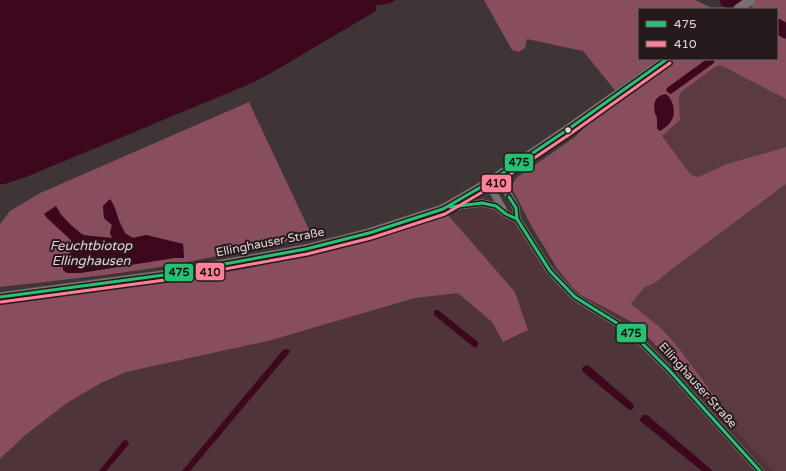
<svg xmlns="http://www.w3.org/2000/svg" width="786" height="471" font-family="'Varela Round',sans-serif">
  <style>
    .built { fill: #4f343a }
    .green { fill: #5c3a42 }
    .forest { fill: #884e5d; fill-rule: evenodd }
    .water { fill: #3d081d }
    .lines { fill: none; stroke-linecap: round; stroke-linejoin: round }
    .river { stroke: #3d081d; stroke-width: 15 }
    .street-casing { stroke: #5b5153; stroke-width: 8 }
    .secondary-casing { stroke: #5b5153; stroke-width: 10 }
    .street { stroke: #797072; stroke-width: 7 }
    .secondary { stroke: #7b7073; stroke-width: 9 }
    .bus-1-casing { stroke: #241a1c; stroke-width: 6 }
    .bus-2-casing { stroke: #241a1c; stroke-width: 6 }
    .bus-1 { stroke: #26c172; stroke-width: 3 }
    .bus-2 { stroke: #ff8098; stroke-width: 3 }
    .bus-dot { fill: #e3d5d8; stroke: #241a1c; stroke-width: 1.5 }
    .labels { text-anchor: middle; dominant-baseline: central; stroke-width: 4; stroke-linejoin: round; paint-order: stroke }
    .street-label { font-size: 12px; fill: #e3d5d8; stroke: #241a1c }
    .water-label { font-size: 13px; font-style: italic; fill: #f4cbd4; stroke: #241a1c }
    .line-badge { stroke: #241a1c; stroke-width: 1.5 }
    .pale-badge-label { font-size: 11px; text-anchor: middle; font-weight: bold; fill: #111 }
  </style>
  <rect width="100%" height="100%" fill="#3f3436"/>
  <path class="built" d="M491,207L516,221L542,263L556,267L573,288L581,295L632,322L648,337L720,413L773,471H0V459L24,436L67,403L101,383L126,372L268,341L415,298L458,293L492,322L503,342L528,330L515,292L448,215L466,210Z"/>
  <path class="green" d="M720,65L786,99V147L759,155L698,177L691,175L662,136L680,120L679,97L680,92L715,67Z
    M786,184V471H773L720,413L724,409L678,347L662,329L631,304L645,287L653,284L660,279L671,270Z"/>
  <path class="forest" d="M484,0H695L714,9H639V59H707L667,88L715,61V59H777V9H745L755,0H786V99L720,65L715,67L681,92L679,97L680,120L662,136L691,175L698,177L727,164L786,147V184L671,270L660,279L653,284L645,287L631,304L662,329L678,347L724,409L720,413L648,337L632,322L581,295L573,288L556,267L546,250L533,229L513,190L512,185L516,178L575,137L618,94L583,51L527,39L525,48L519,52L512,50ZM666,94L669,124L660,131L657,129C657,126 657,123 657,120C657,115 656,117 655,113C653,103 655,96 666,94Z
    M249,102L312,236C260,247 207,259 154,268C103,276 51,281 0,287V224L10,211L40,193ZM110,200L125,233L133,238L146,235L183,244L184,258H174L80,273L71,240L47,218L44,214L56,206C61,215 74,231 84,235C92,237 104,237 113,238L110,233L112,225L104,218L103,206Z
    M448,215L515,292L528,330L503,342L492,322L458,293L415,298L268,341L126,372L101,383L67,403L24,436L0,459V297L93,285L369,233Z"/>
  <path class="water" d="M0,0H396L388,4L376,5V11L271,73L252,83L26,177L5,184H0Z
    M707,59H715L714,63L671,94L667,92L666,90L667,88Z
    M666,94C670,97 671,100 673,105C676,118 671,124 660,131C655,127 658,124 657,119C657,116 656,116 655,113C653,103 655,96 666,94Z
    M110,199C118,209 117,223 125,233C127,235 131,237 133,238L146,235L183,244L184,258H174L80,273H67L63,270V261L74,248L71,240L47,218L44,214L56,206L60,214L72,226L83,235L112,238L110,233L112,225L104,218L103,206Z
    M436,310H438L478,342V345L475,348L434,315V311Z
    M288,349L290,351L289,353L190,471H182L283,350Z
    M588,365L633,404L634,407L631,410H629L583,372L582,369L584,366Z
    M643,415H647L713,471H702L644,424L640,421V419Z
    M124,440L128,441L129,444L106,471H99Z"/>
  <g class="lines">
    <path class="river" d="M727,0L744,9
      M777,26L786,31"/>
    <defs>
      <path id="street" d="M498,176L516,208L517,219L550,271L575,297L628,330L642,343L669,370L760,471
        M488,183L503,209
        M449,207L482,203L496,206L506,214L517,219"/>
      <path id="secondary" d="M738,9L751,0
        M0,297L164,275L306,249L369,233L443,209L488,183L567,130L667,59"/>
    </defs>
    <use href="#street" class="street-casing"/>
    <use href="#secondary" class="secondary-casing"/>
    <use href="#street" class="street"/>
    <use href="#secondary" class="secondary"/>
    <defs>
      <path id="bus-1" d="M509,197L516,208L517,219L550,271L575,297L628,330L642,343L669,370L760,471
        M450,207L482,203L496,206L506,214L517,219
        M0,297L164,275L306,249L369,233L443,209L488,183L567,130L667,59"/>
      <path id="bus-2" d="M1,302L165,280L307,254L371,238L445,214L491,187L570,134L670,63"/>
    </defs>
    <use href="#bus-1" class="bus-1-casing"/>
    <use href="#bus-2" class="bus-2-casing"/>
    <use href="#bus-1" class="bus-1"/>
    <use href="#bus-2" class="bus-2"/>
  </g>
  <circle class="bus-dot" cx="568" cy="130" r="3.5"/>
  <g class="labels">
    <g class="street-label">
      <text transform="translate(270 242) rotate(-11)">Ellinghauser Straße</text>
      <text transform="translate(698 385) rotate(48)">Ellinghauser Straße</text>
    </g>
    <g class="water-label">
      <text x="91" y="246">Feuchtbiotop<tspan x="91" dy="15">Ellinghausen</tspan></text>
    </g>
  </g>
  <g class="line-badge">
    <rect x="504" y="153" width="30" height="19" rx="4" fill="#26c172"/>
    <rect x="481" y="174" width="31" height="19" rx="4" fill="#ff8098"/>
    <rect x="195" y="262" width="30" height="19" rx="4" fill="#ff8098"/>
    <rect x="164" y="263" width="30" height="19" rx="4" fill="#26c172"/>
    <rect x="616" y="323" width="31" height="20" rx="4" fill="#26c172"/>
  </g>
  <g class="pale-badge-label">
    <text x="519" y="166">475</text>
    <text x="496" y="187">410</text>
    <text x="210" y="276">410</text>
    <text x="179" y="276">475</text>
    <text x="631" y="337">475</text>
  </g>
  <rect x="638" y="8" width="140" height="52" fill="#241a1c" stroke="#706567"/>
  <rect x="646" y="21" width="20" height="6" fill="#26c172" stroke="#706567"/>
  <text x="674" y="28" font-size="12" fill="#e3d5d8">475</text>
  <rect x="646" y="41" width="20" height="6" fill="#ff8098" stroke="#706567"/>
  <text x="674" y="48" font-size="12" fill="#e3d5d8">410</text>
</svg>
